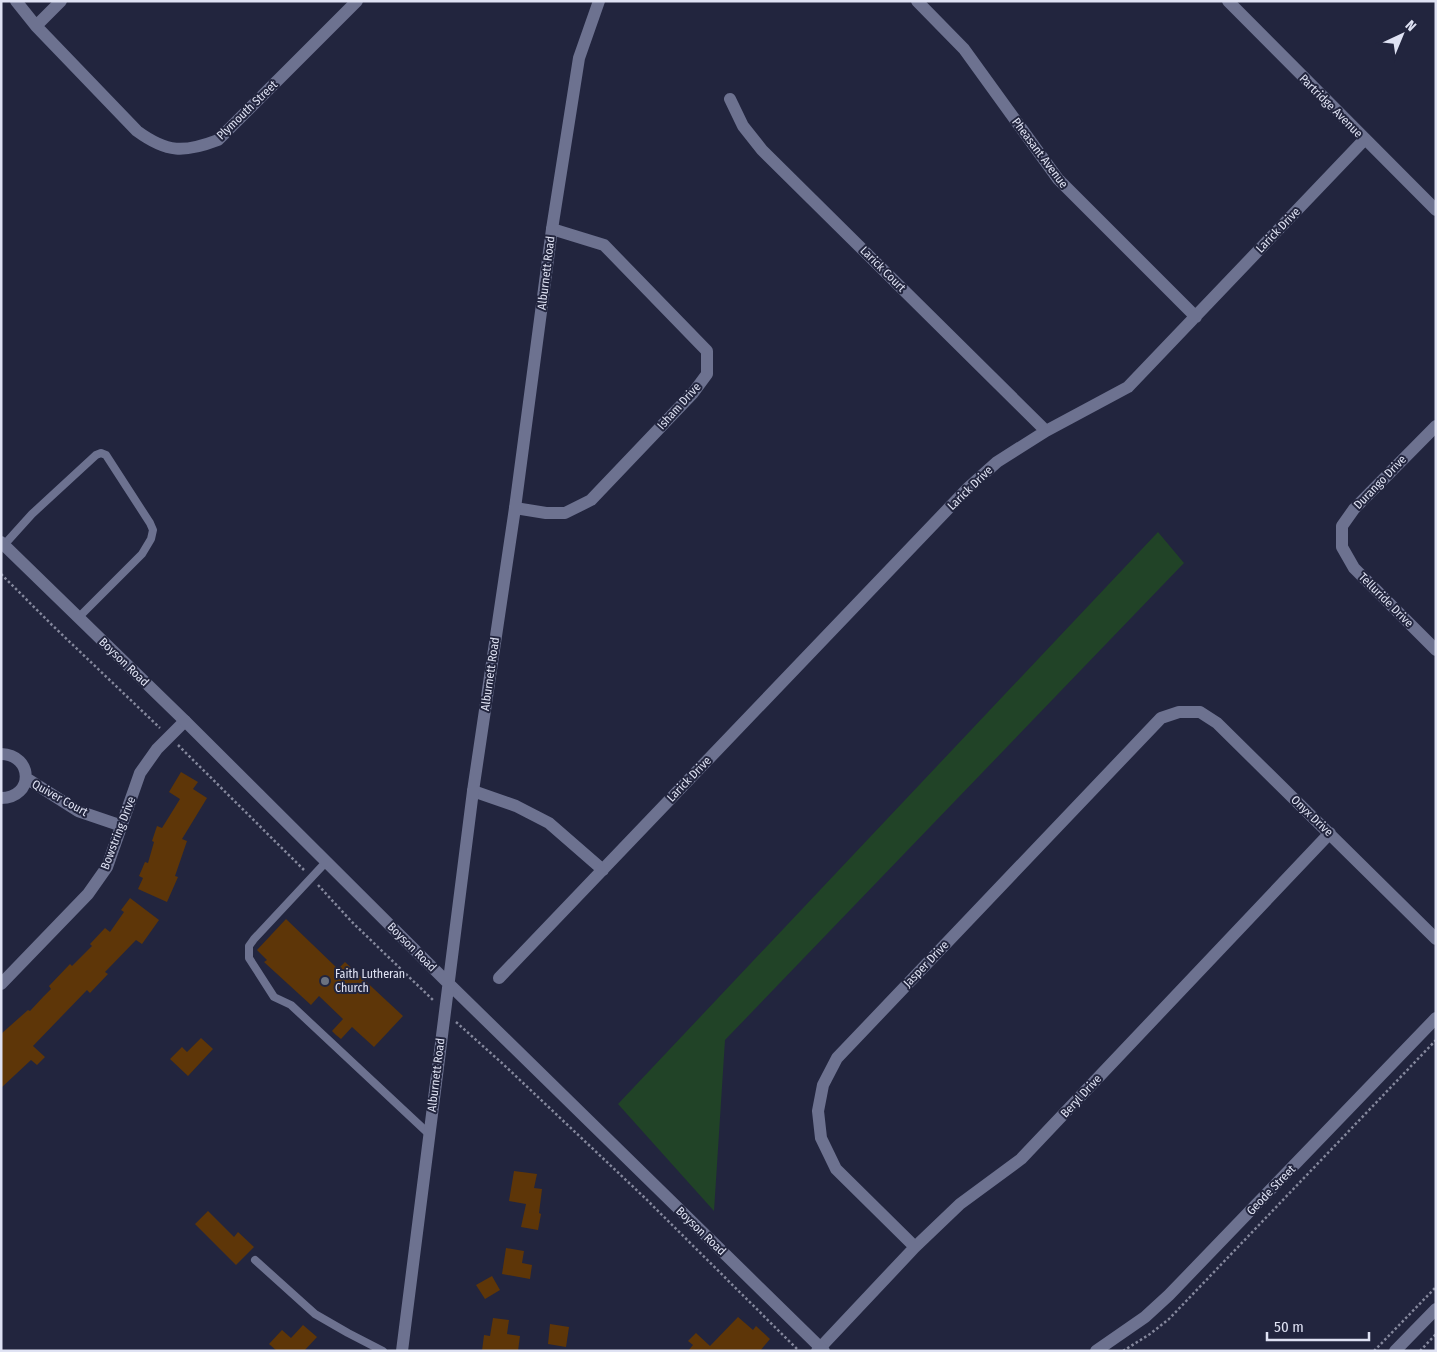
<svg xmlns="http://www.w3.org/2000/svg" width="1437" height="1352" font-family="'Fira Sans Condensed',sans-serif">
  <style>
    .green { fill: #214327 }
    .building { fill: #5e3608 }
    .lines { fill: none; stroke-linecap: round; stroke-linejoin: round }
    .path { stroke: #85889d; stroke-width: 2.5; stroke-dasharray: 2.5 2.5; stroke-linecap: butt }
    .service { stroke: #6d7290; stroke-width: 8 }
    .minor { stroke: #6d7290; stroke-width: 12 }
    .tertiary { stroke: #6d7290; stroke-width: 12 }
    .worship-dot { fill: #6b7280; stroke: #22253e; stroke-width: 2 }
    .labels { text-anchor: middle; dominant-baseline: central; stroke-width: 4; stroke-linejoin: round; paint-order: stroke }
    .street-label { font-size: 12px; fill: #dfe2f3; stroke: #22253e }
    .poi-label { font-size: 12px; fill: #dfe2f3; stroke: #22253e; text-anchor: start }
  </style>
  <rect width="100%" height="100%" fill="#22253e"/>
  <path class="green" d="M1158,532L1184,563L725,1040L714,1211L618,1104Z"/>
  <path class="building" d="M181,772L198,782L193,789L207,798L182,839L187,841L175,876L178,877L167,902L138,889L143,878L139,876L145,862L148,863L154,842L152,841L157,826L162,828L180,799L169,792Z
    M130,898L159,920L142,944L136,940L105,972L108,974L90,993L87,990L33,1046L45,1057L37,1065L31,1060L1,1088V1034L28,1010L30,1011L44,996L51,989L49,986L70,964L72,966L92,946L90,944L105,928L110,932L124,912L121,910Z
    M286,919L338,969L345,962L403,1016L374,1047L352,1027L341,1039L336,1035L332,1031L343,1019L319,996L311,1005L264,962L267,960L257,950Z
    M201,1038L213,1049L188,1076L170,1059L182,1047L187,1052Z
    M514,1171L537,1174L534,1188L542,1189L539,1213L541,1214L538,1230L521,1227L526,1204L509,1201Z
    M208,1211L234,1237L238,1232L254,1247L236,1265L195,1224Z
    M506,1248L524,1251L522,1263L532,1265L530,1279L502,1274Z
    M492,1276L500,1290L485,1299L476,1285Z
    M738,1317L753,1330L756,1326L770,1339L760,1351H688L693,1345L688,1341L696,1333L710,1346Z
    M493,1318L509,1320L507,1334L520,1336L518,1351H482L484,1335L490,1336Z
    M550,1324L569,1327L566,1347L548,1344Z
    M303,1325L317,1337L304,1351H277L269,1344L282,1330L291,1338Z"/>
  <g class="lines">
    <path class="path" d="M1,574L52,625L160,728
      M178,745L304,870
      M318,885L352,922L434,1001
      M456,1022L503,1064L645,1198L799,1351
      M1123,1351L1150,1334L1169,1319L1436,1040
      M1374,1351L1436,1287
      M1420,1351L1436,1334"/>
    <path class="service" d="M4,545L32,514L96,455L101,453L106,455L150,523L153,530L151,539L142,554L79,617
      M326,862L254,939L249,946V958L274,997L291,1005L429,1134
      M255,1260L315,1314L348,1333L383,1351"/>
    <path class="minor" d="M16,1L36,26L137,131C167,153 184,153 218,140L357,1
      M917,1L964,49L1058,179L1196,317
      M1228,1L1436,210
      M36,26L61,1
      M730,99L743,126L762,150L1046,431
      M1436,426L1354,509L1342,526V547L1354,568L1436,650
      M515,508L546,513H565L591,500L693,393L707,374V351L604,245L552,229
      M1,754C34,755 34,798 1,798
      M26,778L78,811L122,826
      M473,791L516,806L549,823L603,870
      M499,978L968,488L997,462L1046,431L1128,387L1364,140
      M1,984L88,894L107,867L140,773L157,749L185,721
      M915,1247L836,1169L821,1138L818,1111L823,1085L837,1058L1161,718L1179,712H1200L1217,723L1436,939
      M817,1351L915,1247L960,1204L1021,1159L1330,833
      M1096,1351L1145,1317L1169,1295L1436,1018
      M1395,1351L1436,1309"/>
    <path class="tertiary" d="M1,542L185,721L448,983L824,1351
      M402,1351L473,791L515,508L552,229L579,58L599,1"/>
  </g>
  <circle class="worship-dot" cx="325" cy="981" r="5"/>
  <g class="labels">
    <g class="street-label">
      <text transform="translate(1331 106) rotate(45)">Partridge Avenue</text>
      <text transform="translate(247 110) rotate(-44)">Plymouth Street</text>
      <text transform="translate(1040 153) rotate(53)">Pheasant Avenue</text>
      <text transform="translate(1278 230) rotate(-46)">Larick Drive</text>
      <text transform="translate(883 269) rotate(45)">Larick Court</text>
      <text transform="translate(546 273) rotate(-83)">Alburnett Road</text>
      <text transform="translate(679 406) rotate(-48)">Isham Drive</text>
      <text transform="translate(1380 482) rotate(-46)">Durango Drive</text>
      <text transform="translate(970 488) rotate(-44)">Larick Drive</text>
      <text transform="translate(1386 600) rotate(45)">Telluride Drive</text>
      <text transform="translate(124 662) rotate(44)">Boyson Road</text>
      <text transform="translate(490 674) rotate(-82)">Alburnett Road</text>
      <text transform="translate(689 779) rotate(-46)">Larick Drive</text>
      <text transform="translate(60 798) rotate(29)">Quiver Court</text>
      <text transform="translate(1312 816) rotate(44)">Onyx Drive</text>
      <text transform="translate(118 833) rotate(-69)">Bowstring Drive</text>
      <text transform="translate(412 947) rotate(45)">Boyson Road</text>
      <text transform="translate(926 964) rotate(-46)">Jasper Drive</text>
      <text transform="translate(436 1075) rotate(-83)">Alburnett Road</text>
      <text transform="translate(1081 1096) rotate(-47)">Beryl Drive</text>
      <text transform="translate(1271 1190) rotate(-46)">Geode Street</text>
      <text transform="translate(701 1231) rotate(44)">Boyson Road</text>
    </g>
    <g class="poi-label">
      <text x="335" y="974">Faith Lutheran<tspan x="335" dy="14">Church</tspan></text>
    </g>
  </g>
  <rect width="1437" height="1352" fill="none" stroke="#dfe2f3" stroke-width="5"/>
  <g transform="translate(1402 35) rotate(44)" stroke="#22253e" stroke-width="4" paint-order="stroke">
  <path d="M0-4L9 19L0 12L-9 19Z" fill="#dfe2f3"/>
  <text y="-8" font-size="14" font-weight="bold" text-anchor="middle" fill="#dfe2f3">N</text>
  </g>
  <path d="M1267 1332v8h102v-8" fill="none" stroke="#dfe2f3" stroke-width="2.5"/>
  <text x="1274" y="1332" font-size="15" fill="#dfe2f3" stroke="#22253e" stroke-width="4" paint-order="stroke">50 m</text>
</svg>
